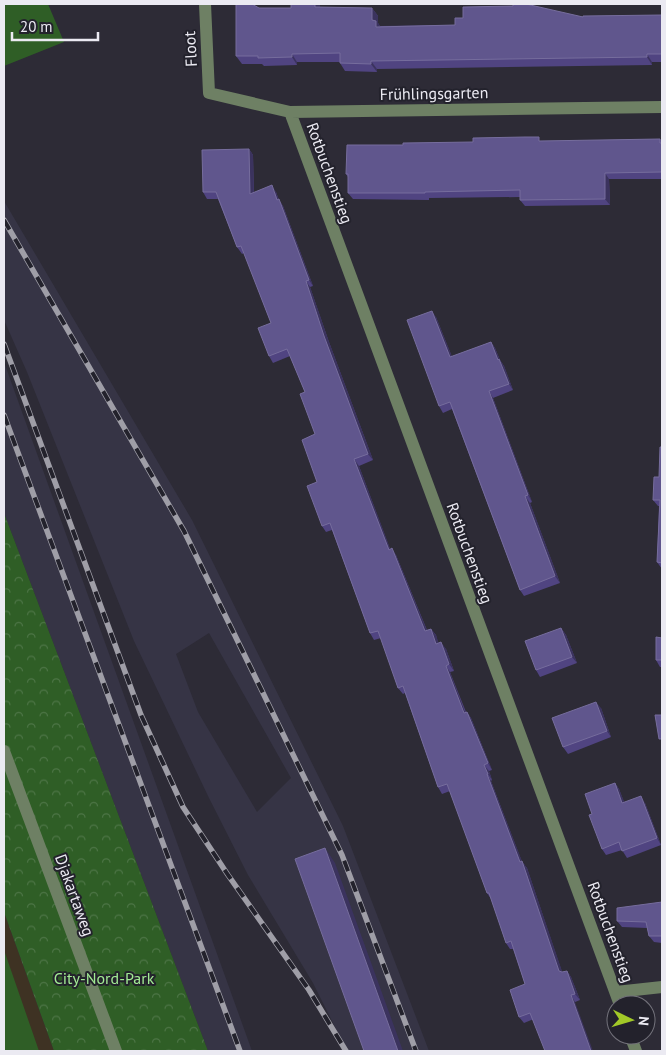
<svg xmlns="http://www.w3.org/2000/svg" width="666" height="1055" font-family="'PT Sans',sans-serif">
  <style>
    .commercial { fill: #3e3223 }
    .built { fill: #363445; fill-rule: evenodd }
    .green { fill: #2f5e26 }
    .park { fill: url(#park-crowns) }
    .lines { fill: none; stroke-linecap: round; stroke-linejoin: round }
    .minor { stroke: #6e8064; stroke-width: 12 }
    .rail-casing { stroke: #9f9ea7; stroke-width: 5.5 }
    .rail { stroke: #23222c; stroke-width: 4; stroke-dasharray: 11; stroke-linecap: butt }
    .wall { fill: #504481 }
    .shaded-wall { fill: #3b335e }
    .building { fill: #60568d; stroke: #766d9d }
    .labels { text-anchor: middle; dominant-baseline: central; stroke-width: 4; stroke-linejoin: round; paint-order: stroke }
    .street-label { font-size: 16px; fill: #ebeaf2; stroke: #23222c }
    .park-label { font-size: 16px; fill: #a2ea94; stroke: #23222c }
  </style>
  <defs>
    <pattern id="park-crowns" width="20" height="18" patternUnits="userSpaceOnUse" patternTransform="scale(1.25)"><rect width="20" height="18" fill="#2f5e26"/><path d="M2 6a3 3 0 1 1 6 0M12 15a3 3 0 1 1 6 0" fill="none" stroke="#4d7546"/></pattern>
  </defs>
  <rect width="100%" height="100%" fill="#2d2b36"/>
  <path class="commercial" d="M4,912L54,1051H4Z"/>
  <path class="built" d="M4,201L192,520L343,826L429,1051H347L313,983L248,875L209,798L134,641L27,372L4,320ZM209,633L291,778L257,812L198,712L176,654Z
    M4,362L252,1051H208L4,513Z"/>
  <path class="green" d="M4,4H48L64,42L4,66Z
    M4,950L39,1051H4Z"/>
  <path class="park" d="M4,513L208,1051H54L4,912Z"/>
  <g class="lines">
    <path class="minor" d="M205,4L209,93L290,112L662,107
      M290,112L620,1005
      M4,751L116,1051
      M616,992L662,987
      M630,1035L636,1051"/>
    <defs>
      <path id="rail" d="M4,220L184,531L342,855L416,1051
        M4,344L141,715L183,807L228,875L309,990L346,1051
        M4,415L240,1051"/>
    </defs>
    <use href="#rail" class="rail-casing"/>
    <use href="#rail" class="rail"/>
  </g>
  <path class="wall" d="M291,4H320V7L372,8L378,16V23L380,26L455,25L583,17L662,15V62H652V65L377,69V72L345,71L340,63V62H297V65L264,66L262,64H242L236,56L259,8H291Z
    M660,139L662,142V179H609L610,205L525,206L520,200V197L429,198V200L353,199L348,193V177L346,174L403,145Z
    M249,149L253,155L254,192H276L279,200L283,206L313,286L310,287L329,342L373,460L359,466L390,549L396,555L427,630L431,629L436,635L438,643L446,649L454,671L450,672L466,712H467L471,718L492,770L489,771L492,780L491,781L522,862L527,868L562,972L567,971L571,977L580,1000L524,1023L519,1017L525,984L513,949H510L506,943L491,899L487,893L450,791L442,794L438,787L405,693L403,694L398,688L381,638L374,640L370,633L332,530L326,532L322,526L317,482L315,434L305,392L290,356L273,363L269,356L271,323L244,253L242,254L237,247L218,199H207L203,192Z
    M436,317L452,357L491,342L495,348L500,360L504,366L513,390L493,398L532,502L530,503L560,583L524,596L520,590L452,409L443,413L439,406Z
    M662,447V569L657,562L659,506H658L653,500L659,477Z
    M561,628L566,635L577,663L540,677L536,670Z
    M662,638V667H660L656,660Z
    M601,708L611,737L568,754L563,747Z
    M615,783L619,789L624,802L645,803L661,845L627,858L622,850L606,855L602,849L592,814Z
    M662,902V943L654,942L649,936L647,928L622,927L617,921Z"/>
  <path class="shaded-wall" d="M315,4H320V15L315,7Z
    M372,8L378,16V23L382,29L381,35L372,20Z
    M292,54L297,62V65L292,57Z
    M647,54L652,62V65L647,57Z
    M371,61L377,69V72L371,64Z
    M249,149L253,155L254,200L250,194Z
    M605,173L609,179L610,205L605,199Z
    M272,185L276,192L279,200L283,206L313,286L309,280Z
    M306,281L310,287L329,342L373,460L368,454L324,336Z
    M432,311L436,317L455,364L450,357Z
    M491,342L495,348L500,360L504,366L513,390L509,384L498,360Z
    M489,391L493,398L532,502L528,495Z
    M354,459L359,466L393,556L389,550Z
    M525,496L530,503L560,583L555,576Z
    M392,548L396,555L430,638L425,631Z
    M561,628L566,635L577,663L572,657Z
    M431,629L436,635L441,650L436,644Z
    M441,642L446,649L454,671L449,664Z
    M446,666L450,672L468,720L464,713Z
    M596,702L601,708L611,737L607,731Z
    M467,712L471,718L492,770L488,763Z
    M484,765L489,771L492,780L488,774Z
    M487,774L491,781L525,869L520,862Z
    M615,783L619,789L627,809L622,803Z
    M641,796L645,803L661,845L657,838Z
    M325,848L335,863L403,1051H398Z
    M522,861L527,868L564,977L559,971Z
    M567,971L571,977L580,1000L575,994Z
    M571,995L575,1002L593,1051H591Z"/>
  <path class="building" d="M236,4H252L259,8H291V4H315V7L372,8V20L376,21V27L455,25V18H463V7L513,6V4H526L583,17V16L662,15V54H647V57L371,61V64L340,63V53L292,54V57L258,58V56H236Z
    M525,137H539V141L660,139V143H662V172L605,173V199L520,200V190L425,192V193H348V174H346L347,145H403V143L473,142V138Z
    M249,149L250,194L272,185L277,200L279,199L309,280L306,281L324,336L368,454L354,459L389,550L392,548L425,631L431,629L436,644L441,642L449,664L446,666L464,713L467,712L488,763L484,765L488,774H487L520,862L522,861L559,971L562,972L567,971L575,994L571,995L591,1051H545L530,1013L519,1017L510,990L525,984L511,941L506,943L489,893H487L447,784L438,787L403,686L398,688L378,631L370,633L330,523L322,526L307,486L317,482L302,440L315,434L300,394L305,392L287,349L269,356L258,328L271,323L241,246L237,247L216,192H203L202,150Z
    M432,311L450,357L491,342L498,360L499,359L509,384L489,391L528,495L525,496L555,576L520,590L450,402L439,406L407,320Z
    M660,447H662V563L657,562L660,500H653L654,477H659Z
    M561,628L572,657L536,670L525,641Z
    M656,637L662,638V660H656Z
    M596,702L607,731L563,747L552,718Z
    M655,715H662V739H659Z
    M615,783L622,803L641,796L657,838L622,851L619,842L602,849L589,815L592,814L585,794Z
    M325,848L398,1051H364L295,859Z
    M662,902V936H649L646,922L617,921V908Z"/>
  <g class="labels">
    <g class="street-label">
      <text transform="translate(190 49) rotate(-93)">Floot</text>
      <text transform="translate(434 93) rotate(-1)">Frühlingsgarten</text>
      <text transform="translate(330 173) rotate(70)">Rotbuchenstieg</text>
      <text transform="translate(470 553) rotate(70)">Rotbuchenstieg</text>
      <text transform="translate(75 895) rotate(70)">Djakartaweg</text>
      <text transform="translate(611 932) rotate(70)">Rotbuchenstieg</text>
    </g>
    <g class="park-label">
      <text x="104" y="978">City-Nord-Park</text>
    </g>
  </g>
  <rect width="666" height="1055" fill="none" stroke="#ebeaf2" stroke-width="10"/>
  <g transform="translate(631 1020) rotate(95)"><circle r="24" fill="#23222c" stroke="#73727b"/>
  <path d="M0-4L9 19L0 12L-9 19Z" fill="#a2c928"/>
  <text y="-8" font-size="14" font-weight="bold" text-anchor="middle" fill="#ebeaf2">N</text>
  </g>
  <path d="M12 32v8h86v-8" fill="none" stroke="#ebeaf2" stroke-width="2.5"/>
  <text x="20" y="32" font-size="15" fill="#ebeaf2" stroke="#23222c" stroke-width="4" paint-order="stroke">20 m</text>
</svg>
